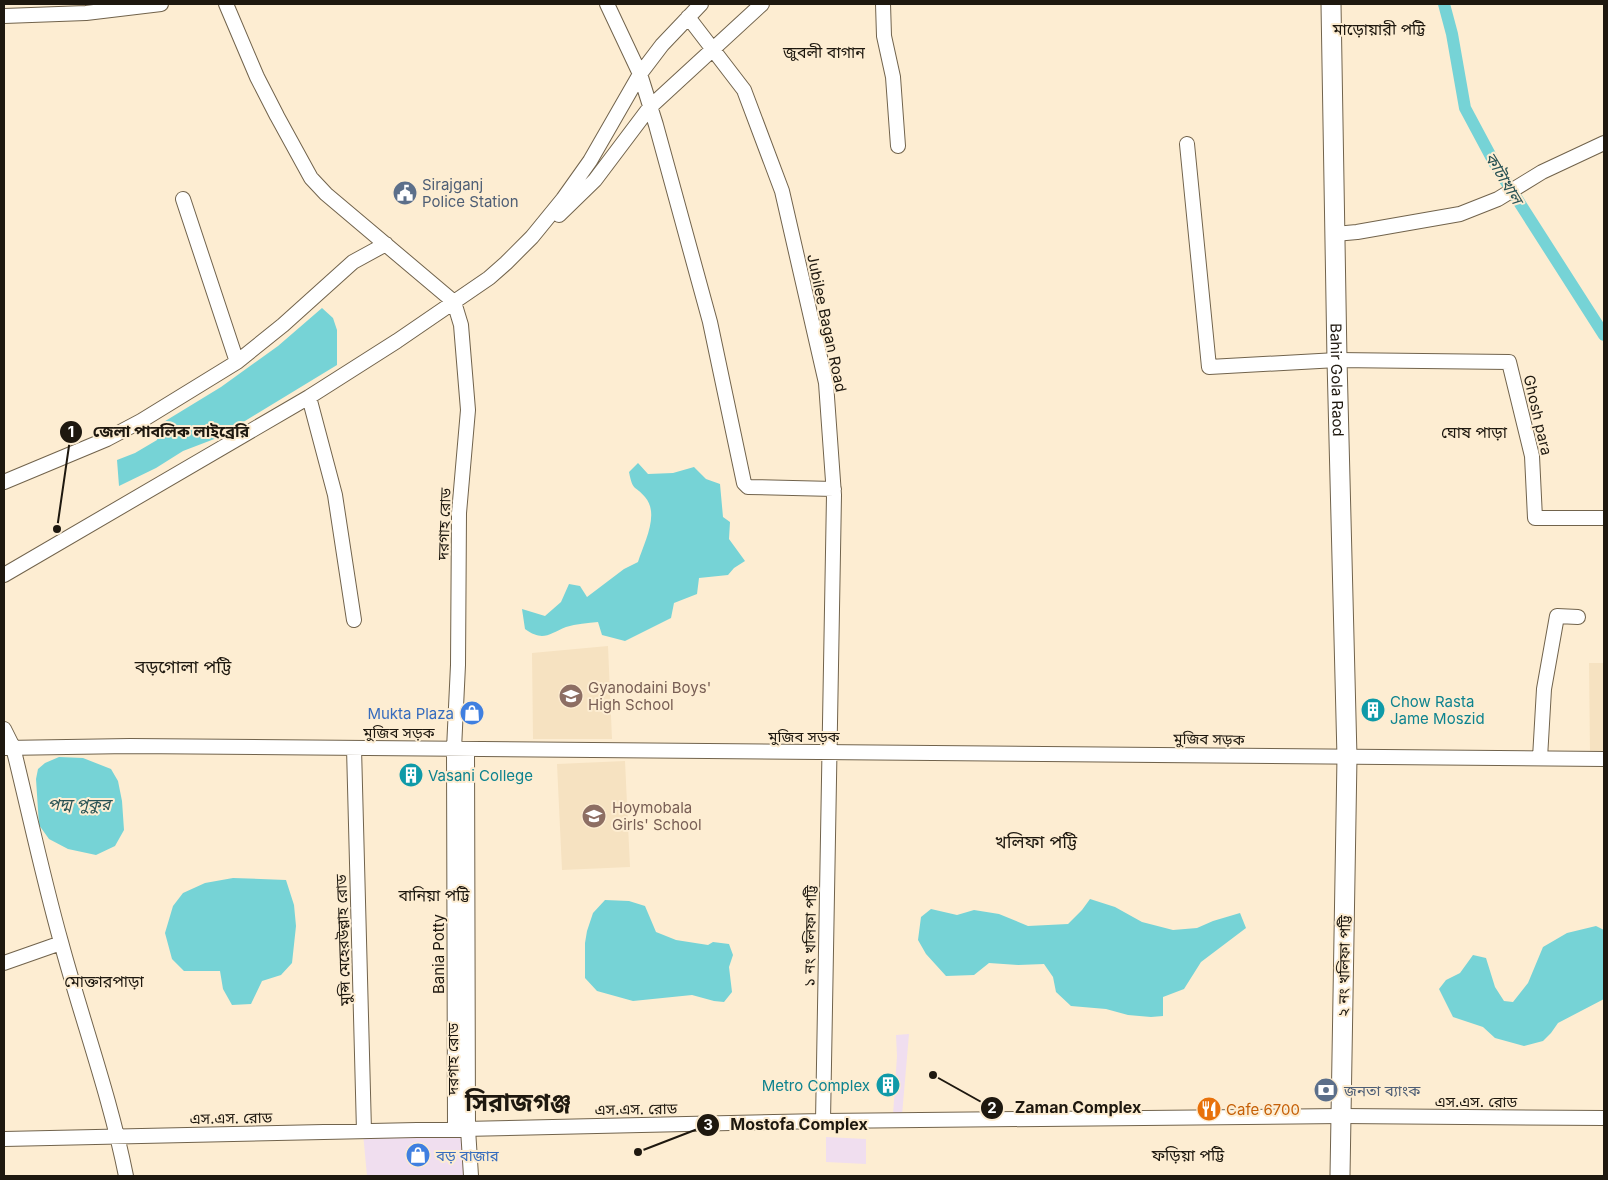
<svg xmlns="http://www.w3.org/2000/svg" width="1608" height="1180" font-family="Inter,'Noto Sans Bengali',sans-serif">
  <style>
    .commercial { fill: #f0deef }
    .built { fill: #f6e2c1 }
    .water { fill: #76d3d6 }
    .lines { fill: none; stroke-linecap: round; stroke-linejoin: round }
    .canal { stroke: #76d3d6; stroke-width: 12 }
    .street-casing { stroke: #71634c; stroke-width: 16 }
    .secondary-casing { stroke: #71634c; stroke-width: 21 }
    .street { stroke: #fff; stroke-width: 14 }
    .secondary { stroke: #fff; stroke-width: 19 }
    .labels { text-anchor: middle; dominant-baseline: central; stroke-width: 4; stroke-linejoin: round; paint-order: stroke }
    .service-label { font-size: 15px; fill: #4e5e75; stroke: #fdedd2; text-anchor: start }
    .street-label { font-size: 15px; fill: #1e180f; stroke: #fdedd2 }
    .education-label { font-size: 15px; fill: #785e54; stroke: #fdedd2; text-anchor: start }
    .culture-label { font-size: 15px; fill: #0d838f; stroke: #fdedd2; text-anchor: start }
    .shop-label { font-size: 15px; fill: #366cbe; stroke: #fdedd2; text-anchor: end }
    .food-label { font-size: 15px; fill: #c56008; stroke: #fdedd2; text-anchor: start }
    .neighbourhood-label { font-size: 16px; fill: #1e180f; stroke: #fdedd2 }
    .water-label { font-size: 16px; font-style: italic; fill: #275153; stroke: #fdedd2 }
    .quarter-label { font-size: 18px; fill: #1e180f; stroke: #fdedd2 }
    .town-label { font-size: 25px; font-weight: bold; fill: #1e180f; stroke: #fdedd2 }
    .leader { fill: none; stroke: #1e180f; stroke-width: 2 }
    .callout-dot { fill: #1e180f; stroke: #fdedd2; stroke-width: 2 }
    .mark-label { font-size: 15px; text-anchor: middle; font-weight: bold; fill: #fff }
    .callout-label { font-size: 16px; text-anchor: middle; font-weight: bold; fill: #1e180f; stroke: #fdedd2; stroke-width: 4; stroke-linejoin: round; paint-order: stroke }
  </style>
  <rect width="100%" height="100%" fill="#fdedd2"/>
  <path class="commercial" d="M909,1034L902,1115H893L897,1056L896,1035Z
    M363,1133L471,1134L472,1176H367Z
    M826,1137L866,1139V1164L826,1162Z"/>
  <path class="built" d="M608,646L612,739H533L532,653Z
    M1589,663H1604V753H1590Z
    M625,761L630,867L562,870L557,764Z"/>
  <path class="water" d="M322,308L333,318L337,330V365L217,438L183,451L156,468L119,486L117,460L135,453L157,440L162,423L221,387L278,346Z
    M638,463L648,474L673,473L694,467L706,479L720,484L723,517L730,522L729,539L745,561L734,568L728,575L699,578L697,594L674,603L671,618L625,641L602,635L598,622C588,623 576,624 566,627C549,634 543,642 525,629L522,609L545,616L561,602L569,584L580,586L587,597L624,569L638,562C644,543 660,514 645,497C634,484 633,492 629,472Z
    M59,757L83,758L111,769L118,781L122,801L124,830L115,846L96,855L68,849L49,839L39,825L36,779L38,769L45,763Z
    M233,878L286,880L294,905L296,926L292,963L281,975L262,981L251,1004L232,1005L223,989L220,971H184L172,959L165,933L173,906L183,893L205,883Z
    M1090,899L1115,907L1142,922L1173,930L1197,928L1213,921L1240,913L1246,928L1201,962L1184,989L1163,997V1016L1151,1017L1128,1015L1106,1009L1071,1006L1056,992L1053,977L1044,964L1018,965L989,963L974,975L946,976L926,954L918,940L921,917L931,909L957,915L974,910L999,914L1028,926L1068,924L1082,910Z
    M605,900L629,901L645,906L656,932L676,940L708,945L713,942L729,944L733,955L729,967L732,992L724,1002L714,1001L692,995L633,1001L597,991L585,978V943L587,931L593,913Z
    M1596,926L1604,930V999L1558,1023L1551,1033L1543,1041L1524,1046L1495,1038L1483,1027L1453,1017L1439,989L1446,980L1460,973L1473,955L1486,958L1495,987L1504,1001L1513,1002L1528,983L1543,947L1567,933Z"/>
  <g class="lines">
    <path class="canal" d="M1444,4L1452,34L1465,108L1496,166L1604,335"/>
    <defs>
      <path id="street" d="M226,4L257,77L277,116L311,178L326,194L454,302L461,325L468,410L459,513L458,665L454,749L455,1129
        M607,4L640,74L656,125L710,322L744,483L748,487L834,489
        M883,4L884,36L893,77L898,146
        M4,16L86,13L161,4
        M688,17L744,90L782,191L826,383L834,495L823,1121
        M1187,144L1209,367L1337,360L1509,362L1532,456L1535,518H1604
        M183,199L237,362
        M559,215L595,180L650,107L762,4
        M1335,234L1357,232L1460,214L1498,199L1542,172L1604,143
        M309,397L335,495L354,620
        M4,482L107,439L141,421L237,362L283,325L353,262L386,244
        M4,575L309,397L397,341L489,278L506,263L532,237L563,199L590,161L640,74L662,45L701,4
        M4,729L13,747C29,812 43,878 61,942C82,1020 110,1096 126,1176
        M4,748L130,746L1604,759
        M354,748L364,1131
        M467,749L468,1129L471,1176
        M1540,758L1544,689L1557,616L1578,617
        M4,963L61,943
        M4,1139L823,1121L1342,1116L1604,1118"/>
      <g id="secondary">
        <path id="s1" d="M1331,4L1337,360L1347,757L1340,1176"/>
      </g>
    </defs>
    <use href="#street" class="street-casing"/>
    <use href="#secondary" class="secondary-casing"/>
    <use href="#street" class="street"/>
    <use href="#secondary" class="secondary"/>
  </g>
  <defs>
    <symbol id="civic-disc" viewBox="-11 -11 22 22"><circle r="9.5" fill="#5c6f8a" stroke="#fdedd2"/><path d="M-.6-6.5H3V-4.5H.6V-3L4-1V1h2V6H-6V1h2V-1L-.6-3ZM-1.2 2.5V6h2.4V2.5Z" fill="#fff"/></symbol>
    <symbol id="school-disc" viewBox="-11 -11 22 22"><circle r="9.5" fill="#8d6e63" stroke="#fdedd2"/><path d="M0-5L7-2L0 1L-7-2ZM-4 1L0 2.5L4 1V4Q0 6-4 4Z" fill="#fff"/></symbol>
    <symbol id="building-disc" viewBox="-11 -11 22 22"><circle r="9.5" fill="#0f9aa8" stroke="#fdedd2"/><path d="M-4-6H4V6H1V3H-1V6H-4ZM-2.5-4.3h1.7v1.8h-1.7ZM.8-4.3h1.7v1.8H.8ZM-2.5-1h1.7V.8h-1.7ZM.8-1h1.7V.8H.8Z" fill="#fff"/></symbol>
    <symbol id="shop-disc" viewBox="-11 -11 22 22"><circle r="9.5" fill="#3f7fe0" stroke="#fdedd2"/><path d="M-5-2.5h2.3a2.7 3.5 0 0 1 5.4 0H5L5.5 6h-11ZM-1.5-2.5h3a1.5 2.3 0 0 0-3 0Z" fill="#fff"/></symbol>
    <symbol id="bank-disc" viewBox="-11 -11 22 22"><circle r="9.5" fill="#5c6f8a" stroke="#fdedd2"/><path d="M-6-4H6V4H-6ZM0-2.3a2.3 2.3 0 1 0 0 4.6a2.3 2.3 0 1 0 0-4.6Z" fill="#fff"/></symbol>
    <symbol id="restaurant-disc" viewBox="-11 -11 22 22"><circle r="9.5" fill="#e8710a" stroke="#fdedd2"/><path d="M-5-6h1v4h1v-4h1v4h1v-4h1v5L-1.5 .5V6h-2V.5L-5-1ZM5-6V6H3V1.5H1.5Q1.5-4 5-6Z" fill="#fff"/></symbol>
  </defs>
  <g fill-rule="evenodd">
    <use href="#civic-disc" x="391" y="179" width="28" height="28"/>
    <use href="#school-disc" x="557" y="682" width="28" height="28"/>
    <use href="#building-disc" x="1359" y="696" width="28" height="28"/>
    <use href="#shop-disc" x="458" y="699" width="28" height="28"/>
    <use href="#building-disc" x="397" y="761" width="28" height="28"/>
    <use href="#school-disc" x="580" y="802" width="28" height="28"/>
    <use href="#building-disc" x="874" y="1071" width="28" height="28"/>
    <use href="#bank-disc" x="1312" y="1076" width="28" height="28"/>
    <use href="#restaurant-disc" x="1195" y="1095" width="28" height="28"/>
    <use href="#shop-disc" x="404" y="1141" width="28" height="28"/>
  </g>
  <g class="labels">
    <g class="service-label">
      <text x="422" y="184">Sirajganj<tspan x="422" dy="17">Police Station</tspan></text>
      <text x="1344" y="1090">জনতা ব্যাংক</text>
    </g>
    <g class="street-label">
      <text transform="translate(827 323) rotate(78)">Jubilee Bagan Road</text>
      <text stroke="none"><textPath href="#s1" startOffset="376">Bahir Gola Raod</textPath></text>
      <text transform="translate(1538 415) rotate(77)">Ghosh para</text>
      <text transform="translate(444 524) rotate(-88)">দরগাহ রোড</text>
      <text x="399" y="732">মুজিব সড়ক</text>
      <text x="804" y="736">মুজিব সড়ক</text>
      <text transform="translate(1209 739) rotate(1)">মুজিব সড়ক</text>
      <text transform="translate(810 936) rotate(-89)">১ নং খলিফা পট্টি</text>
      <text transform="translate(343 940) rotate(-92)">মুন্সি মেহেরউল্লাহ রোড</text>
      <text transform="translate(438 954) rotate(-90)">Bania Potty</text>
      <text transform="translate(1344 966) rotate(-89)">২ নং খলিফা পট্টি</text>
      <text transform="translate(452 1059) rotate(-90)">দরগাহ রোড</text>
      <text x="1476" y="1101">এস.এস. রোড</text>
      <text transform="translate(636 1109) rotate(-1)">এস.এস. রোড</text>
      <text transform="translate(231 1118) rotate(-1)">এস.এস. রোড</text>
    </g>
    <g class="education-label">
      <text x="588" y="687">Gyanodaini Boys'<tspan x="588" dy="17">High School</tspan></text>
      <text x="612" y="807">Hoymobala<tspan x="612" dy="17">Girls' School</tspan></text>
    </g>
    <g class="culture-label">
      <text x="1390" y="701">Chow Rasta<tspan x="1390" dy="17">Jame Moszid</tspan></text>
      <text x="428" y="775">Vasani College</text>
      <text x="870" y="1085" text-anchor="end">Metro Complex</text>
    </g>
    <g class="shop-label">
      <text x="454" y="713">Mukta Plaza</text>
      <text x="436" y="1155" text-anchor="start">বড় বাজার</text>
    </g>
    <g class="food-label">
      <text x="1226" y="1109">Cafe 6700</text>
    </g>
    <g class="neighbourhood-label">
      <text x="1379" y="29">মাড়োয়ারী পট্টি</text>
      <text x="824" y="52">জুবলী বাগান</text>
      <text x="1474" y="432">ঘোষ পাড়া</text>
      <text x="434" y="895">বানিয়া পট্টি</text>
      <text x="104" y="981">মোক্তারপাড়া</text>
      <text x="1188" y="1155">ফড়িয়া পট্টি</text>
    </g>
    <g class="water-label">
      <text transform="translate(1504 178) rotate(59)">কাটাখাল</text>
      <text x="79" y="804">পদ্ম পুকুর</text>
    </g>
    <g class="quarter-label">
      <text x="183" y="666">বড়গোলা পট্টি</text>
      <text x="1036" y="841">খলিফা পট্টি</text>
    </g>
    <g class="town-label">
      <text x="518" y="1102">সিরাজগঞ্জ</text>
    </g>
  </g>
  <path class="leader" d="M57 529L71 432M933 1075L992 1108M638 1152L708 1125"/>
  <g class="callout-dot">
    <circle cx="57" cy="529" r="5"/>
    <circle cx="933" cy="1075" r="5"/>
    <circle cx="638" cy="1152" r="5"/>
    <circle cx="71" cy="432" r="12"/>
    <circle cx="992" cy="1108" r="12"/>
    <circle cx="708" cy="1125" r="12"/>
  </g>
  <g class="mark-label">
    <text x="71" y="437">1</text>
    <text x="992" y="1113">2</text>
    <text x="708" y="1130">3</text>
  </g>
  <g class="callout-label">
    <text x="171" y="437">জেলা পাবলিক লাইব্রেরি</text>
    <text x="1078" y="1113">Zaman Complex</text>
    <text x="799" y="1130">Mostofa Complex</text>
  </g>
  <rect width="1608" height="1180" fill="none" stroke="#1e180f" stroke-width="10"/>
</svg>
